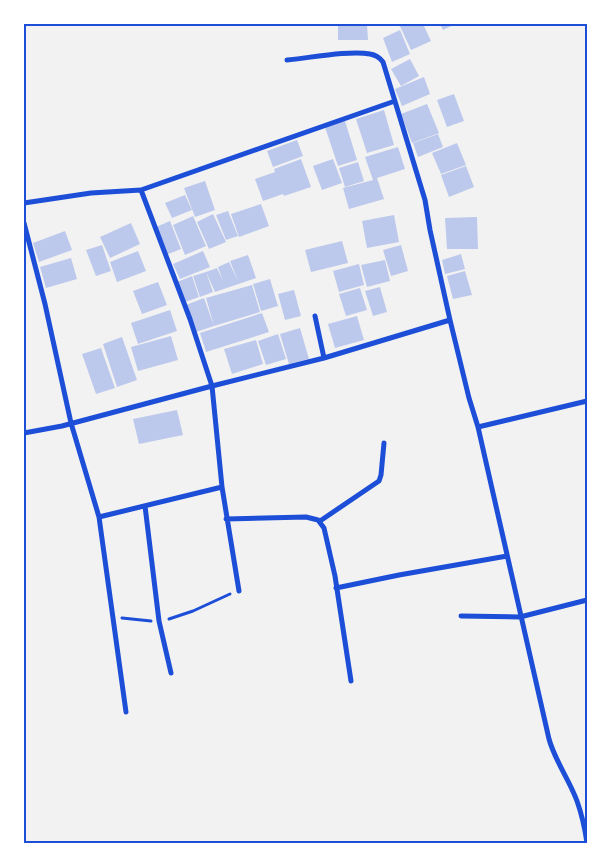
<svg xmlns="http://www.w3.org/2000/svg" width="611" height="867" font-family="Roboto,sans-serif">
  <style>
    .building { fill: #bdc9ec }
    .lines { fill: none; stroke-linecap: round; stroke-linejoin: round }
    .path { stroke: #1d4ed8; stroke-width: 3 }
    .minor { stroke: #1d4ed8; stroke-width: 5 }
    .neatline { fill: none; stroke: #1d4ed8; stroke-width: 2 }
  </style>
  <rect width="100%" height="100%" fill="#f2f2f2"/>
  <path class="building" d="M338,24H367L368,40H338Z
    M399,24H423L431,41L411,50Z
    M440,24H455L443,30Z
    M400,30L410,54L392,62L383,38Z
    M410,59L419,76L401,86L391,69Z
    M424,77L430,94L402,106L395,89Z
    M454,94L464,121L447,127L437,100Z
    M427,104L439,133L412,143L401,114Z
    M384,110L394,145L367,153L356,119Z
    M345,121L357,160L338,166L325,127Z
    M438,134L443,147L418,157L413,143Z
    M297,140L303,156L273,167L267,151Z
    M457,143L466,165L441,174L432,153Z
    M398,147L405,169L377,178L384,199L349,209L343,188L373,180L365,157Z
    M301,159L311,187L284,196L283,194L263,201L255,179L275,172L274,169Z
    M333,159L342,183L322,190L313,166Z
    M358,162L364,181L345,187L339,168Z
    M466,166L474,187L449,197L441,175Z
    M205,181L215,210L195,217L184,188Z
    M185,195L192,210L172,218L165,203Z
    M261,204L269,226L239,237L231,214Z
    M228,211L238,236L226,240L216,215Z
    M213,214L226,242L209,249L197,222Z
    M394,215L399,242L367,248L362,221Z
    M193,216L206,246L185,255L173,225Z
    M477,217L478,249H447L445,218Z
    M170,221L181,249L166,255L156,227Z
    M131,223L140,244L110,258L100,237Z
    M65,231L72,250L39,262L33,243Z
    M342,241L348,263L311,272L305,250Z
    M102,245L111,271L96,276L86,250Z
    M401,245L408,271L391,276L383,250Z
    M138,251L146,271L117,282L110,262Z
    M203,251L210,267L180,279L173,264Z
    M461,254L465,269L445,274L442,260Z
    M248,255L256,278L215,292L206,272L217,268L223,281L218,267L229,262L238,281L230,261Z
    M71,258L77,279L46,288L40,267Z
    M385,260L390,281L367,287L361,265Z
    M359,264L364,285L339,292L333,271Z
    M465,271L472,295L453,299L447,276Z
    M206,272L213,292L200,297L193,276Z
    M192,276L199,297L185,302L177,282Z
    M270,279L278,306L261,311L253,284Z
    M158,282L167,305L142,314L133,291Z
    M252,285L260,312L214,326L206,298Z
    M380,287L387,312L373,316L365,291Z
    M360,288L367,310L346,316L339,294Z
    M294,290L301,316L285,320L278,294Z
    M204,298L214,326L196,332L186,305Z
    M170,310L177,331L138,344L131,323Z
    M262,313L269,332L206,352L200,333Z
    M357,316L364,340L335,348L328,324Z
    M300,328L309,359L289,364L280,334Z
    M278,334L286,359L266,365L258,341Z
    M171,336L178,360L138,371L131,347Z
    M122,337L137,380L117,387L103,344Z
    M256,340L263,364L232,374L224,349Z
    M101,348L115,388L96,394L82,354Z
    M177,410L183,435L139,444L133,419Z"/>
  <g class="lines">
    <path class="path" d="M122,618L151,621
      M169,619L193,611L230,594"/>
    <path class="minor" d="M287,60C309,58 350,50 370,54C376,55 380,58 383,62L425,200L430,230L450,320L469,398L478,427L549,739C555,761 569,779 577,801C582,815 585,829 587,843
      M141,190L395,101
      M24,203L91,193L141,190L190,319L212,386L222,487L99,517L126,712
      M24,223L45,304L71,423L99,517
      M315,316L324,358
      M478,427L587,401
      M24,433L62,426L212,386L324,358L450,320
      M222,487L239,591
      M145,506L159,621L171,673
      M226,519L306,517L318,520L324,528L335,576L351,681
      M320,521L379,481L381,475L384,443
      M336,588L399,575L507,556
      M461,616L520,617L587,600"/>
  </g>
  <rect width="611" height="867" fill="none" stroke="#ffffff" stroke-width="50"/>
  <rect x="25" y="25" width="561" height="817" class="neatline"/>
</svg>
